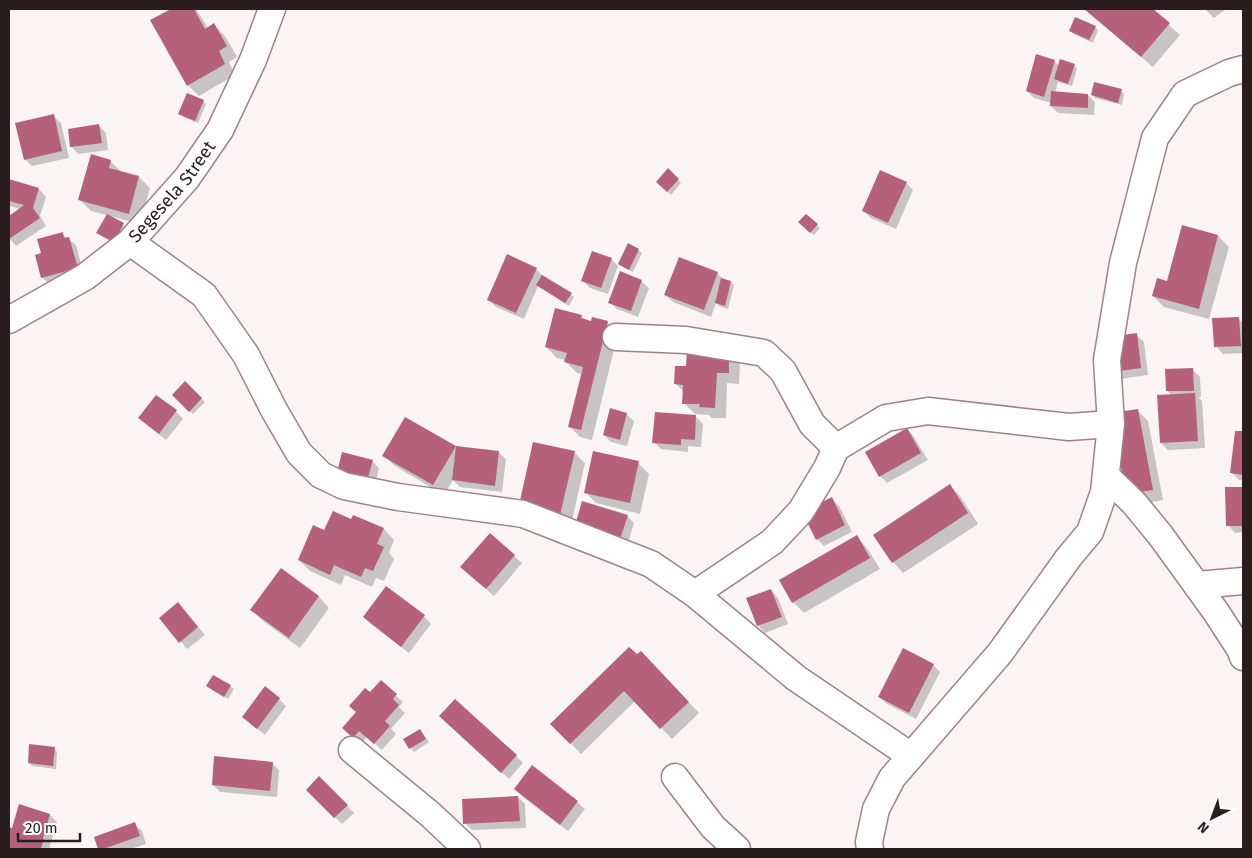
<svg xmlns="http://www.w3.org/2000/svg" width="1252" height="858" font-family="'Fira Sans',sans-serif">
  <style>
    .shadow { fill: #0003 }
    .building { fill: #b6617c }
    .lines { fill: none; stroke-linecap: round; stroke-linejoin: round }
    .minor-casing { stroke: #9f8289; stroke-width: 29 }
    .minor { stroke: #fff; stroke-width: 26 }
    .labels { text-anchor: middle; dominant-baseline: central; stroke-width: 4; stroke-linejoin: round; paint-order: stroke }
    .street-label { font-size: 18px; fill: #291d20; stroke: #fff }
  </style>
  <rect width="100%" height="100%" fill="#faf4f5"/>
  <path class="shadow" d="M173,9H196L208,28L214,25L225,36L237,57L229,62L235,75L199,96L188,85L152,21Z
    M1086,9H1151L1180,35L1153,67L1096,18Z
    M1205,9H1223L1225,10L1214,18Z
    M1095,27L1098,30L1093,43L1074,34L1070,31Z
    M1054,61L1059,66L1074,65L1077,69L1072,86L1058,82L1055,93L1088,95L1095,102L1094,115L1058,113L1051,106V103L1034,98L1027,91Z
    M1121,90L1124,94L1122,105L1095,98L1092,95Z
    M203,101L206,104L198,123L183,117L180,114Z
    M53,116L61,123L69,158L32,166L25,159Z
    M99,126L106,133L108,150L78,154L71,146Z
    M110,161L122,172L139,177L150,188L140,224L110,216L127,228L117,245L101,236L98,232L107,215L91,211L80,200Z
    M668,170L681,183L671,195L657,182Z
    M9,181L39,189L46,197L40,216L46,226L16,246L9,238V217L21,209L9,206Z
    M906,183L913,190L896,229L871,218L864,211Z
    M806,215L820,228L814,235L799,222Z
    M1183,226L1218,236L1229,247L1209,319L1164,307L1153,296L1168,282Z
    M62,234L76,245L84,275L49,284L42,277L43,254Z
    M638,250L642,253L633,272L623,267L619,264Z
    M611,259L618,266L608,294L590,288L583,281Z
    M536,269L543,276L574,297L569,306L538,286L524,319L496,307L489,300Z
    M717,273L725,281L731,282L734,285L728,309L719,306L716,303L711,317L673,302L666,295Z
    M641,281L649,288L638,317L617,309L610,302Z
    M581,316L587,321L607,322L618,333L592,440L580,437L569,426L582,374L577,373L566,362V360L557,358L546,347Z
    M1238,318L1243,323V353L1223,354L1216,346Z
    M1136,335L1144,342L1148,375L1120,379L1113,371Z
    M729,354L740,365L739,384L727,383L726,418H712L709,415L695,414L684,403V392L676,384L687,367Z
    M1193,370L1200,377L1201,397H1198L1202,401L1205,448L1168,450L1161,443L1172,396L1167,390Z
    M185,383L205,402L193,414L173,395Z
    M1137,410L1148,421L1163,500L1138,505Z
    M176,411L183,419L166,440L147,425L140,418Z
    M626,414L634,421L627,446L611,442L604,435Z
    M696,417L703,424L701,447L688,446V452L661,449L654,442Z
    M406,418L457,448L498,452L506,459L502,492L460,487L453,480L444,495L395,466L384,456Z
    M907,429L914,437L928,460L887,483L880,476Z
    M1236,432L1243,433V480H1239L1232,473Z
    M574,452L585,463L571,525L531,515Z
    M372,461L379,468L374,488L338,472Z
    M638,463L649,474L640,514L596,503L585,492Z
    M950,486L961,497L978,524L903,573L893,562Z
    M1227,488H1243V532L1235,533L1228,525Z
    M831,499L839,506L852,532L824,546L817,539Z
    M354,516L384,529L394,540L389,553L394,559L384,581L376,578L372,587L345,575L341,585L310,571L299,560L325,532L352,521Z
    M627,516L634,523L626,549L582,536Z
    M490,535L522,563L494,596L469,574Z
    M857,537L867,548L880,569L804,613L793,602Z
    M281,570L319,597L329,608L300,648L263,621L252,610Z
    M387,588L424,616L431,624L409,653L371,624L364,617Z
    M771,590L778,598L788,624L765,633L758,625Z
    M185,611L205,635L187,649L161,618Z
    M637,656L652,664L699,713L672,739L635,701L581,754L552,724Z
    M933,665L940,672L916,719L887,704L880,697Z
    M381,682L403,702L399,707L405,713L391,729L396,734L382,750L367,737L361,744L350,735L357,713L370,694Z
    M230,686L234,689L228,699L211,689Z
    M279,699L286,706L265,735L251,724L244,717Z
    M448,724L516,756L523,763L509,779Z
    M420,730L429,742L414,752L405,740Z
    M54,748L57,752L56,769L32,766L29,763Z
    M272,763L279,770L277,797L220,792L213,785Z
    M532,767L577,802L585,809L568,831L522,796L515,789Z
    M319,778L354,813L342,824L307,790Z
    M518,797L525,804L526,828L472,830L465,823Z
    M50,815L57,822L49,849H9V828L12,829Z
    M134,824L142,831L146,844L130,849H100L95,837Z"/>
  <path class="building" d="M171,9H194L205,29L214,23L227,46L219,51L225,64L187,86L150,20Z
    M1084,9H1153L1170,23L1141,57Z
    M1075,17L1096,26L1089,40L1069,31Z
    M1036,54L1055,60L1044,97L1026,91Z
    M1060,59L1075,64L1068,84L1054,79Z
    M1094,82L1122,89L1118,103L1091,95Z
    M1051,91L1088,94V108L1050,106Z
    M187,93L204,100L195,121L178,114Z
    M54,114L62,151L24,160L15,123Z
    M99,124L102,143L70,147L68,129Z
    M91,154L111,160L109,168L139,176L129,214L78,200Z
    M668,168L679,179L667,192L656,182Z
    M880,170L907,182L888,223L862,211Z
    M9,179L39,188L33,208L40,218L9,239V216L24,205L9,201Z
    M107,214L124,223L114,242L96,233Z
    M806,214L818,224L810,233L798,222Z
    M1182,225L1218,235L1199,309L1152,296L1157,278L1167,281Z
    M63,232L64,238L69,237L78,268L41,278L35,255L41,253L37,239Z
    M628,243L639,249L629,270L618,264Z
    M592,251L612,258L601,288L581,281Z
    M507,254L537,268L516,313L487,300Z
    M679,257L718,272L704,310L664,295Z
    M620,271L642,280L631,311L608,303Z
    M542,275L572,293L565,303L536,285Z
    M721,278L731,281L725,306L715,303Z
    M555,308L582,315L581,318L591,321L592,317L608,321L581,430L568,427L583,367L564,362L567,353L545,347Z
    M1239,317L1241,346L1214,347L1212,318Z
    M1137,333L1141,368L1112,372L1107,337Z
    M687,350L729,352V373H717L715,408L699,407L700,404H682L683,385L674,384L675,366H686Z
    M1193,368L1194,391H1166L1165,369Z
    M185,381L202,398L189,412L172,395Z
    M1195,393L1198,441L1160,443L1157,395Z
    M156,395L177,410L159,434L138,418Z
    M610,408L627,413L620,440L603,435Z
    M1138,409L1153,490L1126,494L1111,413Z
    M655,412L696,415L695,440L681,439V445L652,443Z
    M405,417L456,446L433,485L382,456Z
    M907,428L921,453L879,477L865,452Z
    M1235,431H1243V475L1230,473Z
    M533,442L575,451L560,515L519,505Z
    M456,446L499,451L495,486L452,480Z
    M593,451L639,461L630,503L584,493Z
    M342,452L373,460L367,481L337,473Z
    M950,484L968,513L892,563L873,535Z
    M1225,487H1243V526H1226Z
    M832,497L845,525L816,540L802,512Z
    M582,501L628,515L619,542L574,529Z
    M333,511L351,519L353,515L384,528L377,544L384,547L373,571L365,568L361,577L334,565L330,575L298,560L313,525L324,530Z
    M490,533L515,555L486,589L460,567Z
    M857,535L870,558L792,603L779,580Z
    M281,568L319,596L289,638L250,610Z
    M386,586L425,615L401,647L363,617Z
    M771,589L782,617L757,626L746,598Z
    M178,602L198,627L179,643L159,618Z
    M629,647L637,654L641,651L689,702L660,729L624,691L570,744L550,724Z
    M903,648L934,664L909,713L878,697Z
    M213,675L231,685L224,697L206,686Z
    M381,680L397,694L393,699L399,705L385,721L390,726L374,744L359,731L353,738L342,728L356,712L349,706L365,688L370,692Z
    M265,686L280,698L257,729L242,717Z
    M455,699L517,755L501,773L439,716Z
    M420,729L426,739L409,749L403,739Z
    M29,744L55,747L53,766L28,763Z
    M214,756L273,762L270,791L212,785Z
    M532,765L578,801L560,825L514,789Z
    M319,776L348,805L334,818L306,790Z
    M518,796L520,821L463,824L462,799Z
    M19,804L50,814L43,839H44L41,849H9V827L12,828Z
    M135,822L140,836L103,849H98L94,837Z"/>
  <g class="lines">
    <defs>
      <g id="minor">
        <path d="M130,242L204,295L246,355L274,410L299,453L321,475L344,486L398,497L523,514L651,564L695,594L796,678L911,756"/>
        <path id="s1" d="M9,320L85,277L130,242L187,178L220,130L253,60L272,9"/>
        <path d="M616,337L686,340L764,353L783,371L812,424L836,448"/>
        <path d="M1106,476L1134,503L1161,536L1216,612L1240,649L1243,657"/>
        <path d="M1197,585L1243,581"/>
        <path d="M695,594L772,542L801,511L827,468L836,448L886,418L928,411L1069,427L1111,424"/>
        <path d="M352,750L431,815L467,849"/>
        <path d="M675,777L713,827L737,849"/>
        <path d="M870,849L869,842L876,809L892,778L1000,653L1069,557L1090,532L1104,492L1111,424L1107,360L1123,263L1155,138L1185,94L1229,73L1243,69"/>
      </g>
    </defs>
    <use href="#minor" class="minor-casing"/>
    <use href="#minor" class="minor"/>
  </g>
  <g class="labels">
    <g class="street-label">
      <text stroke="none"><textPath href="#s1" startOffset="210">Segesela Street</textPath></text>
    </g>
  </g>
  <rect width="1252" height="858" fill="none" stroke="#291d20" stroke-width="20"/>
  <g transform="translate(1212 818) rotate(222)" stroke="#ffffff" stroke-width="4" paint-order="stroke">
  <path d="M0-4L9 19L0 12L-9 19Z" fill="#291d20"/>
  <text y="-8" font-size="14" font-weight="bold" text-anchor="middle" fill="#291d20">N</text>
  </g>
  <path d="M18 833v8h62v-8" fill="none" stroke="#291d20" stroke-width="2.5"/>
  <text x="25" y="833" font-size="15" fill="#291d20" stroke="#ffffff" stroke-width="4" paint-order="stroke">20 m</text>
</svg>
